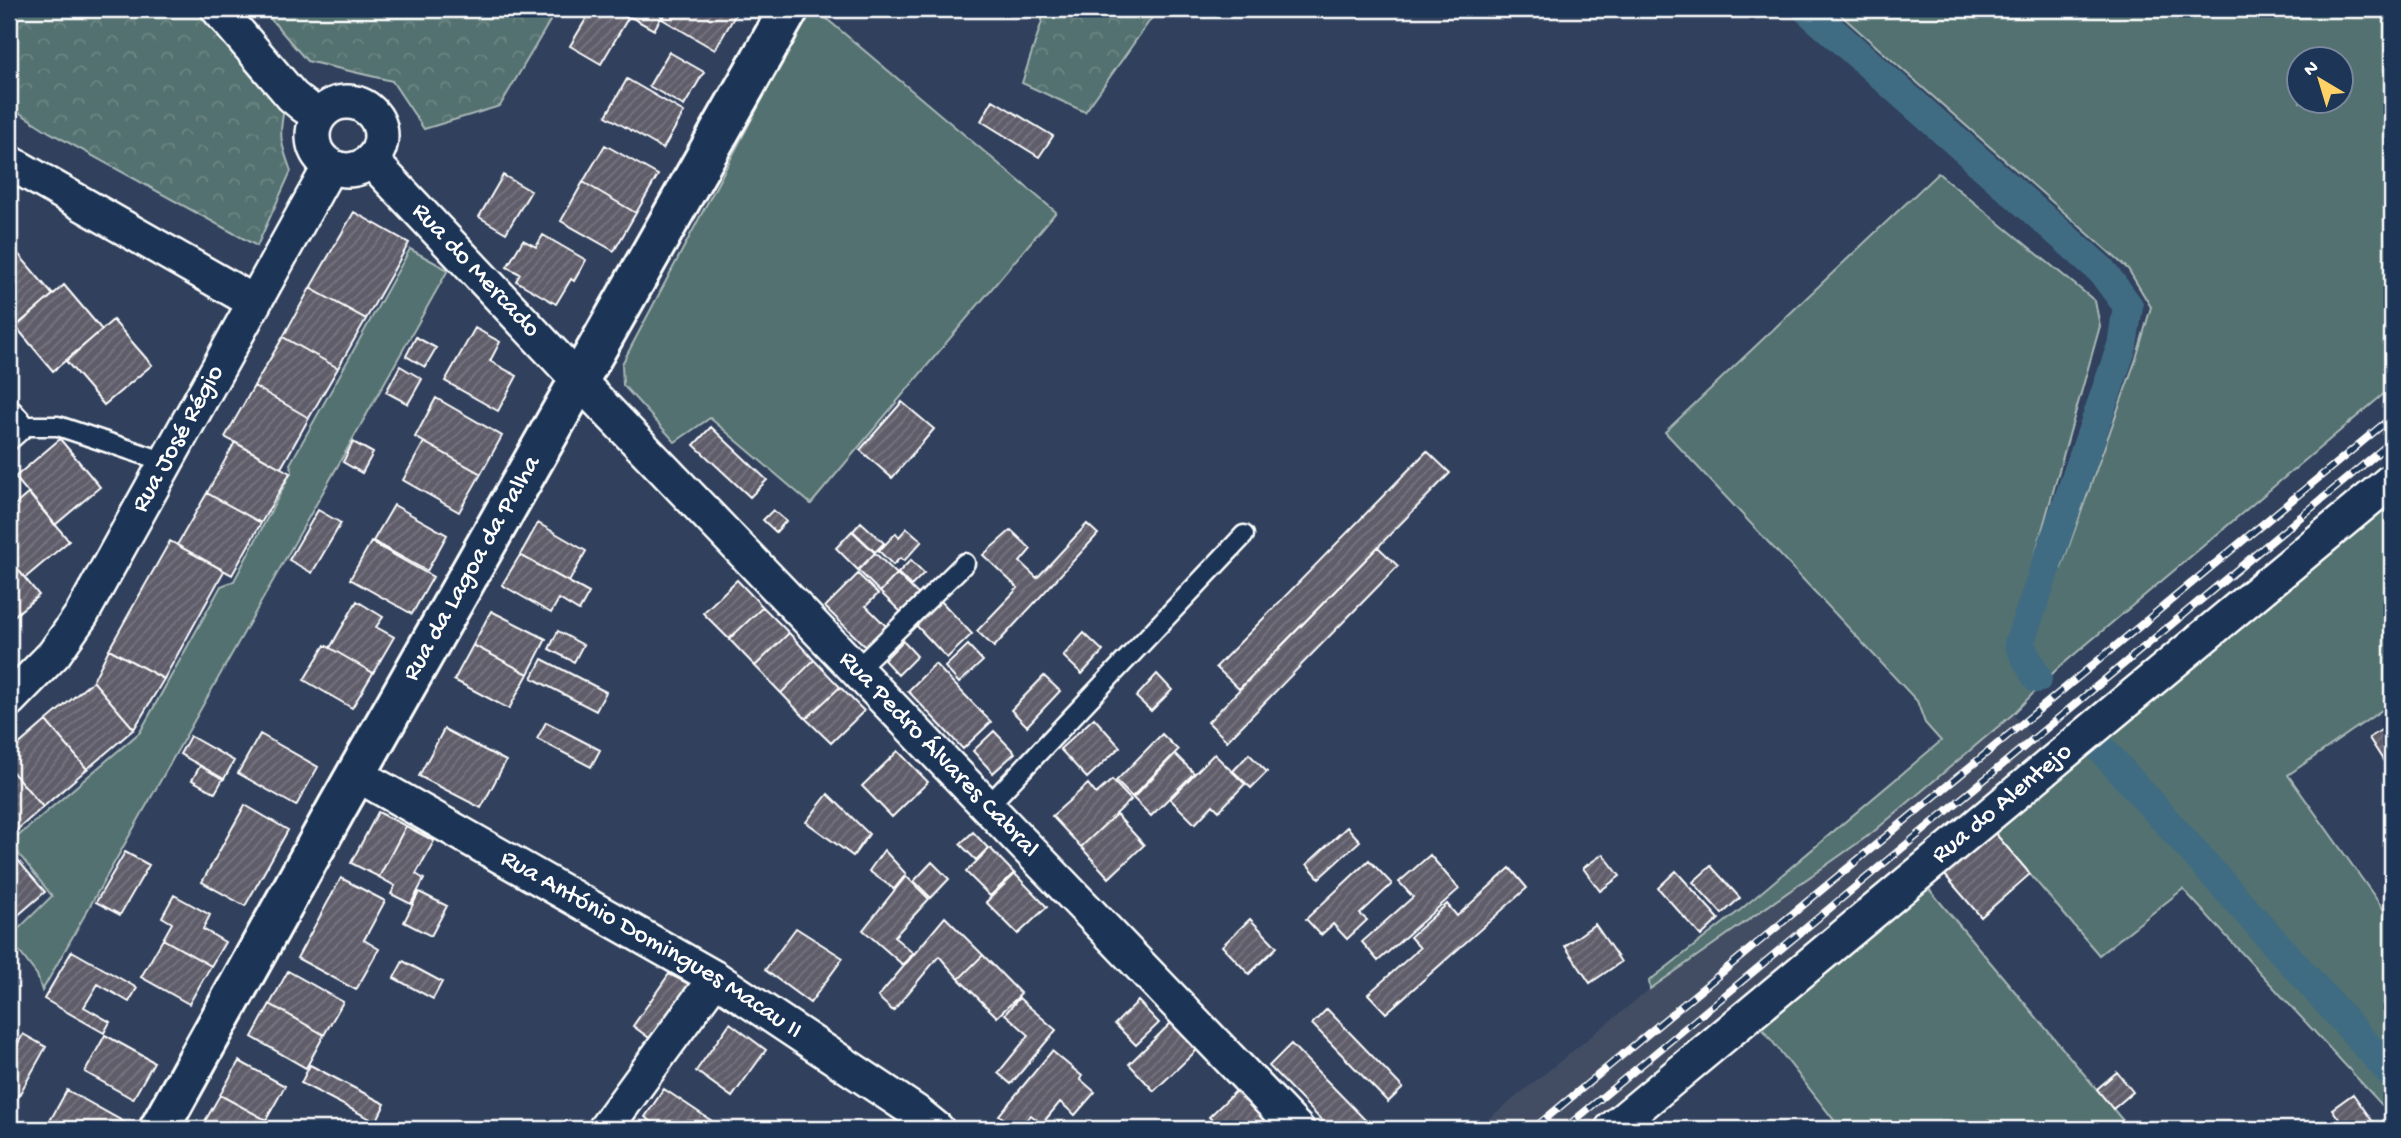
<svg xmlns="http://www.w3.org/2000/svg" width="2401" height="1138" font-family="'Gochi Hand',sans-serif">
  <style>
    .built { fill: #434d64 }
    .green { fill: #53716f; stroke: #a9b8b7; stroke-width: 2; fill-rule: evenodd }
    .forest { fill: url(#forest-crowns); stroke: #a9b8b7; stroke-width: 2 }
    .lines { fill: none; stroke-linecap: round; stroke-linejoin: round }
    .canal { stroke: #3f6c83; stroke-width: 30 }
    .building { fill: url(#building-hatch); stroke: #fff; stroke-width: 2 }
    .lane-casing { stroke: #fff; stroke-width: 23 }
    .street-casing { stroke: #fff; stroke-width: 38 }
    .secondary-casing { stroke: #fff; stroke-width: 44 }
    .lane { stroke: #1d3557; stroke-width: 18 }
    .street { stroke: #1d3557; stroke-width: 33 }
    .secondary { stroke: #1d3557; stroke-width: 38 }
    .rail-casing { stroke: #fff; stroke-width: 8 }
    .rail { stroke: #1d3557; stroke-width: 5; stroke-dasharray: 16; stroke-linecap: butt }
    .labels { text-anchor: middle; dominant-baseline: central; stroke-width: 5; stroke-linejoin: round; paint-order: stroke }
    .street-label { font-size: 26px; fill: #fff; stroke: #1d3557 }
  </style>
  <defs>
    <pattern id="forest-crowns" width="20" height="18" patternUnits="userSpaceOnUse" patternTransform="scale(1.75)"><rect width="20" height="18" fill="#53716f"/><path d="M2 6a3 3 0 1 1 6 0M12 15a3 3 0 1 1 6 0" fill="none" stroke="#6d8685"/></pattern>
    <pattern id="building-hatch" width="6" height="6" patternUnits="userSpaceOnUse" patternTransform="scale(1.75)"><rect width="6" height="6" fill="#5f5d6a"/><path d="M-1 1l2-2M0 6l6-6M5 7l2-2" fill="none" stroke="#777580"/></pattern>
  </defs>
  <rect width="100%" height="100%" fill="#31415d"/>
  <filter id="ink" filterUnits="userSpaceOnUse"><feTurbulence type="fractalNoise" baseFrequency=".0143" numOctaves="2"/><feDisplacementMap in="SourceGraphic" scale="14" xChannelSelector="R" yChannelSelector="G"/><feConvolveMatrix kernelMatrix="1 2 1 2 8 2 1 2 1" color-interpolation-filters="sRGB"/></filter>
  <g filter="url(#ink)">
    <path class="built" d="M2013,714L2044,750L1591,1129H1476L1666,976L1872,833Z"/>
    <path class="green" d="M810,9H815L1056,212L811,504L710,418L675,442L623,385L622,364Z
      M1834,9H2392V387L2057,669L2013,714L1872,833L1650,989L1649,981L1739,911L1941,741L1925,723L1917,701L1665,432L1938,173L2095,301L2100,326L2033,562L2061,568L2136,359L2151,307L2128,269ZM2300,60H2342V102H2300Z
      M410,249L448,270L42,991L37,975L9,938L52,896L10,843L140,732L221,586L234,581L292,471L290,464Z
      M2392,495V703L2288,775L2392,921V1116L2183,889L2099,955L1994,832Z
      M1924,883L2130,1129H1841L1754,1018Z"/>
    <path class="forest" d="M9,9H199L284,110C278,136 282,147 291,171L257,246L49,132L9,106Z
      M262,9H557L500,106L424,129L392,81L307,61Z
      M1042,9H1158L1085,112L1022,83L1042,21Z"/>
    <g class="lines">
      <path class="canal" d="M1807,9L2101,270L2128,306L2122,346L2019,644L2037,678
        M2099,746L2392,1074"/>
    </g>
    <path class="building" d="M592,9H612L628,18L601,64L570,46Z
      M616,9H650L662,16L654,30Z
      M669,9H731L737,12L715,50L662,19Z
      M669,52L704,72L684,106L649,86Z
      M627,79L684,112L663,149L606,116Z
      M993,100L1053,136L1039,157L981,121Z
      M605,145L658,175L636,213L583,182Z
      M503,175L531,191L506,233L479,217Z
      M583,182L636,213L614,251L561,221Z
      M354,212L409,243L366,319L310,288Z
      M543,235L586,260L574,281L571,279L556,304L516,281L520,274L507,267L523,240L536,247Z
      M9,243L53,295L9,332Z
      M64,285L102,330L53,371L16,327Z
      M310,288L366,319L338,368L283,337Z
      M113,320L152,365L104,405L66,361Z
      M475,328L500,342L490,361L517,376L498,411L445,381Z
      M283,337L338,368L309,418L254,386Z
      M416,337L436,348L425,367L406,356Z
      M400,366L422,379L408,404L386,392Z
      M254,386L309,418L281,468L225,437Z
      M436,398L502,436L481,474L415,437Z
      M902,402L934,429L892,478L860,450Z
      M711,427L767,480L750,497L694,445Z
      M60,439L100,487L55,525L15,477Z
      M235,442L290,473L261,523L207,493Z
      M353,442L373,453L362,473L343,462Z
      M424,442L481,474L459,512L403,480Z
      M1427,451L1450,473L1239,689L1216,667Z
      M29,493L69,541L25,578L9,559V510Z
      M207,493L261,523L232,575L177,545Z
      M394,505L447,535L427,571L373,541Z
      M318,510L341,523L312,573L289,560Z
      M773,510L786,521L776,532L763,520Z
      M861,522L884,543L875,552L853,531Z
      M538,523L586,551L569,582L520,555Z
      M1087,524L1098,534L994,647L977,631L1018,588L983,555L1011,530L1031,549L1020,562L1037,578Z
      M907,528L922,541L904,561L900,558L893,565L879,551L896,533L899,537Z
      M852,531L875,553L858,570L836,548Z
      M170,541L224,571L164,679L109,649Z
      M371,542L433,577L412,614L350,579Z
      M1378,547L1398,566L1227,741L1208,722Z
      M875,553L897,574L880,592L858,570Z
      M520,555L589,593L579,611L559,599L551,613L502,585Z
      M9,559L39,595L9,620Z
      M911,560L924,573L911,586L898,573Z
      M858,574L878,594L866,606L888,628L867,648L825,607Z
      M897,574L919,595L902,613L880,592Z
      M737,580L763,607L729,639L703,613Z
      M939,599L972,634L947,658L914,623Z
      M357,601L383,617L376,627L394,637L373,673L330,648Z
      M763,607L789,633L755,666L729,639Z
      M491,611L546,639L528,674L473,645Z
      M558,631L583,645L574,662L549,649Z
      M789,633L814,660L781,693L755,666Z
      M1084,633L1103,651L1082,674L1063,656Z
      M903,641L917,656L898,675L884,660Z
      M325,645L373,673L352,708L304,680Z
      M473,645L528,674L509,709L454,680Z
      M968,645L983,661L959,683L945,667Z
      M109,649L164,679L134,729L93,681Z
      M542,659L606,692L596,711L532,678Z
      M814,660L840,687L806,719L781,693Z
      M935,664L991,722L963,749L908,691Z
      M1157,674L1172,690L1151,711L1136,697Z
      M1044,676L1060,691L1027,726L1011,710Z
      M93,681L134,729L87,769L46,721Z
      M840,687L864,711L831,743L806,719Z
      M1094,718L1120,747L1087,778L1060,749Z
      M46,721L87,769L43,807L9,768V753Z
      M546,722L600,750L591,767L537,739Z
      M2392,723V770L2390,771L2369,738Z
      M444,729L506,761L481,808L419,776Z
      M994,731L1015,753L993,773L973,751Z
      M260,734L318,767L296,806L238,773Z
      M1162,734L1178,750L1132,797L1116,781Z
      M190,736L234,761L224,779L180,754Z
      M898,751L928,782L892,817L862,786Z
      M1175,754L1194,773L1151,816L1133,798Z
      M1214,754L1245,784L1219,811L1213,805L1195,824L1170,799Z
      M1249,754L1267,772L1251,788L1233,771Z
      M200,766L223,779L215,793L192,780Z
      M9,768L43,807L9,837Z
      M1112,780L1131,800L1081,847L1052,816L1088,784L1096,794Z
      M828,794L869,834L853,856L806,822Z
      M245,805L288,830L245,906L202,882Z
      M378,812L406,826L379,877L351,863Z
      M1116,814L1144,845L1109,878L1081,847Z
      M406,826L434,841L416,874L424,879L411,904L391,894L395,886L379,877Z
      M1347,827L1360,841L1319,878L1307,864Z
      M973,832L988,848L976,860L960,844Z
      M1994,832L2030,874L1981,917L1944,874Z
      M990,848L1014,873L990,896L966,872Z
      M884,850L906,874L894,889L869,871Z
      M125,852L149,865L120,915L96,902Z
      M1603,854L1620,876L1600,891L1583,868Z
      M1430,855L1459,889L1378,961L1362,942L1413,897L1399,882Z
      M9,857L13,862L17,859L45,892L9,923Z
      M1369,860L1392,884L1360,914L1367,920L1347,939L1333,924L1321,935L1306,919Z
      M932,862L949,879L931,898L914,881Z
      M1711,866L1740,898L1722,914L1693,882Z
      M1510,868L1527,888L1386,1013L1368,994L1420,948L1410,937L1447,904L1457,916Z
      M1676,871L1719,919L1701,936L1658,888Z
      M1015,874L1047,907L1018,934L986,902Z
      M906,876L929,899L894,937L913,953L903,965L863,930Z
      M341,878L385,901L364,940L379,949L356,990L297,958Z
      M419,892L447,906L431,936L404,922Z
      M174,895L210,915L203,929L225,942L211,966L163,939L172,923L162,917Z
      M945,917L983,955L959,979L939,956L893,1011L878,997Z
      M1250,919L1277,947L1249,974L1222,946Z
      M1595,924L1621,962L1590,983L1565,946Z
      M796,928L843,958L810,1003L765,970Z
      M163,939L211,966L189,1004L141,977Z
      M72,951L137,988L129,1002L98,984L84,1007L110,1022L104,1033L44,999Z
      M983,955L1021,994L997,1017L959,979Z
      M403,961L442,982L433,999L394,978Z
      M288,971L343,1002L324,1035L270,1004Z
      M669,974L691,985L652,1040L633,1026Z
      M1019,998L1056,1030L1011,1084L998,1073L1029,1035L1005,1014Z
      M1138,1001L1159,1023L1136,1045L1115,1024Z
      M270,1004L324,1035L306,1068L252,1037Z
      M1327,1009L1403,1088L1388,1102L1312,1024Z
      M1173,1021L1199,1048L1154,1091L1129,1064Z
      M730,1023L766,1050L732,1097L696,1071Z
      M23,1034L46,1047L9,1113V1060Z
      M105,1035L154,1062L133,1099L85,1072Z
      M1291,1044L1374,1129H1330L1269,1066Z
      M1052,1051L1082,1076L1080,1079L1095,1092L1075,1115L1060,1102L1042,1124L1031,1115L1017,1129L999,1115Z
      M239,1061L285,1086L266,1120L220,1095Z
      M310,1065L385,1104L376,1122L301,1083Z
      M2117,1072L2133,1092L2113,1109L2097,1089Z
      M664,1089L712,1121L707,1129H663L645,1117Z
      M67,1090L124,1122L120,1129L46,1128Z
      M1237,1090L1276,1129H1221L1209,1117Z
      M2353,1094L2378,1129H2346L2332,1109Z
      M220,1095L266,1120L283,1129L201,1128Z"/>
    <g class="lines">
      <defs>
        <path id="lane" d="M9,407L26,426L9,441
          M26,426H58L166,462
          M856,670L965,563
          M987,807L1244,535"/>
        <g id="street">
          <path d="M218,9L292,96L304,106L319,115"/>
          <circle cx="347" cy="136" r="34"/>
          <path id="s1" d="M371,160L579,381L1297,1129"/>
          <path d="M9,162L254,302"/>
          <path id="s2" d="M9,700L54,654L82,614L330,166"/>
          <path id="s3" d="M356,774L715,978L916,1112L937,1129"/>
          <path d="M605,1129L715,978"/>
          <path id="s4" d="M1612,1129L2392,480"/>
        </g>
        <g id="secondary">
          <path id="s5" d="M159,1129L337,808L789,9"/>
        </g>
      </defs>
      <use href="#lane" class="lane-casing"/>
      <use href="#street" class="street-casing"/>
      <use href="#secondary" class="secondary-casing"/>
      <use href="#lane" class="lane"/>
      <use href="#street" class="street"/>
      <use href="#secondary" class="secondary"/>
      <defs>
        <path id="rail" d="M1533,1129L2392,417
          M1564,1129L2392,441"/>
      </defs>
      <use href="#rail" class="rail-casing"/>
      <use href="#rail" class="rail"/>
    </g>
  </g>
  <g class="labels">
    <g class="street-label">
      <text stroke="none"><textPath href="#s1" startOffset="152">Rua do Mercado</textPath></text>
      <text stroke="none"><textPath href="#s2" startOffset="313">Rua José Régio</textPath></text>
      <text stroke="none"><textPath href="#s5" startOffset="642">Rua da Lagoa da Palha</textPath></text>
      <text stroke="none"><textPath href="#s1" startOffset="822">Rua Pedro Álvares Cabral</textPath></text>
      <text stroke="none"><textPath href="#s4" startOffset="508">Rua do Alentejo</textPath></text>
      <text stroke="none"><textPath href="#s3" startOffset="341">Rua António Domingues Macau II</textPath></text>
    </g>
  </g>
  <rect width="2401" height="1138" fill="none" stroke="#1d3557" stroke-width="35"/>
  <rect x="18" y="18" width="2366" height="1103" fill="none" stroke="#fff" stroke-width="2.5" filter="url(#ink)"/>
  <g transform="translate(2320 80) rotate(322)"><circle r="33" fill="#1d3557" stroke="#77869a" stroke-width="2"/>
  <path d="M0-5L12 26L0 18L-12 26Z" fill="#ffd166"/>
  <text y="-10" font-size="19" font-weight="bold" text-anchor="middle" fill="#ffffff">N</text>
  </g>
</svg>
